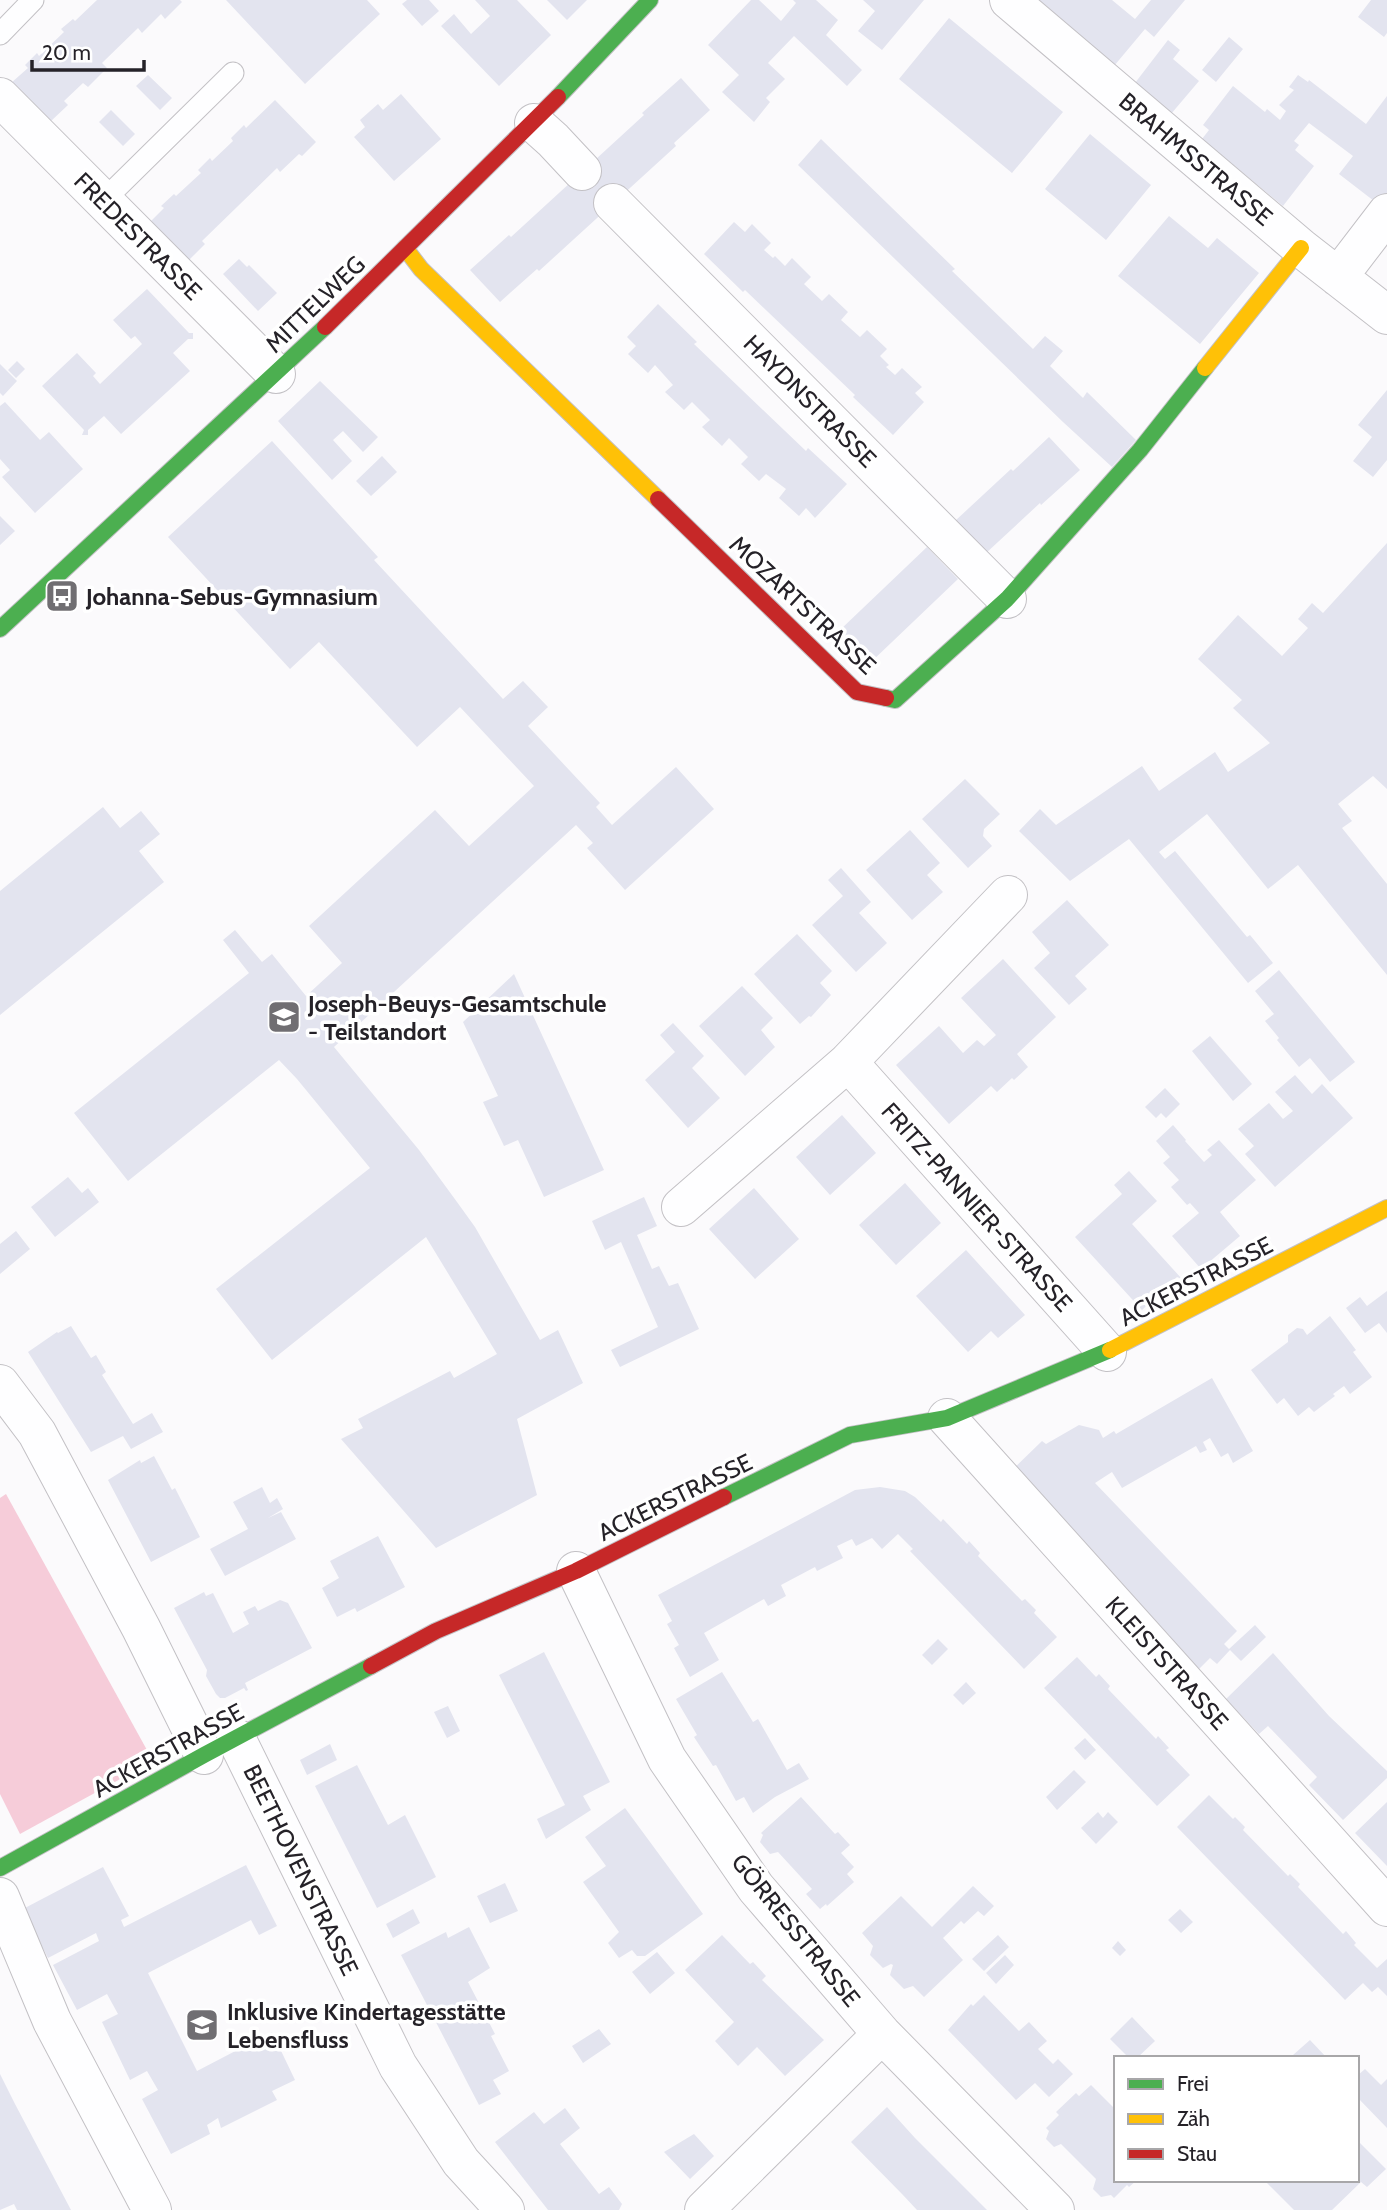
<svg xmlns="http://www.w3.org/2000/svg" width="1387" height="2210" font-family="Cabin,sans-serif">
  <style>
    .forest { fill: #f6ccd9 }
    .building { fill: #e3e4ef }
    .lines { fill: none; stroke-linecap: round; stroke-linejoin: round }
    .lane-casing { stroke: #c3c1c5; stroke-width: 23 }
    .street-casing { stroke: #c3c1c5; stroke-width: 40 }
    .fast-casing { stroke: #c3c1c5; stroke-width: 18 }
    .slow-casing { stroke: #c3c1c5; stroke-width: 18 }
    .jam-casing { stroke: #c3c1c5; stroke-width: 18 }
    .lane { stroke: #fefeff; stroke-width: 21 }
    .street { stroke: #fefeff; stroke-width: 38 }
    .fast { stroke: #4caf50; stroke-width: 16 }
    .slow { stroke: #ffc107; stroke-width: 16 }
    .jam { stroke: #c62828; stroke-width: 16 }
    .labels { text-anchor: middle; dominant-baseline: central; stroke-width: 7; stroke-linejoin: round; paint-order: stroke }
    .street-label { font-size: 24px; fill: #252228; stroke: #fff }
    .poi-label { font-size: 24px; font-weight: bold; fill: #252228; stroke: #fff; text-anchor: start }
  </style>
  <rect width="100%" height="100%" fill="#fbfafc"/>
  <path class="forest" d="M6,1494L153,1761L20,1834L0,1794V1498Z"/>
  <path class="building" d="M97,0H180L182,2L165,19L161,14L142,33L138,28L102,63L107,68L88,87L83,83L64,101L68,105L50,122L11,83L28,68L25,65L37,53L39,56L64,32L61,29L73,19L75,21Z
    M226,0H367L380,14L305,84Z
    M407,0H429L439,11L422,26L402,4Z
    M475,0H517L551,35L499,86L441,26L454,14L471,34L490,16Z
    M547,0H587L567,20Z
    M751,0H759L781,21L796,3L793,0H816L838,20L826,35L862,70L847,86L794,36L768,63L785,79L766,98L770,102L754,122L722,92L739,75L708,45Z
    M863,0H924L882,50L858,31L875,11Z
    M1033,0H1112L1135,19L1151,0H1185L1154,37L1145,29L1114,66Z
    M1371,0H1387V33L1384,37L1358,17Z
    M949,18L1063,112L1012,173L899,79Z
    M1229,37L1243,49L1216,82L1202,70Z
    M1168,40L1180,50L1173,59L1199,81L1171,114L1135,83Z
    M148,75L172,98L160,110L136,86Z
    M1298,75L1308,82L1309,80L1366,124L1387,96V211L1339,174L1353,156L1309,123L1294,141L1299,145L1295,150L1314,166L1283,206L1202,139L1209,130L1203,125L1233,86L1265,112L1267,109L1280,120L1286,111L1279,105L1294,90L1289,87Z
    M681,78L710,110L674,143L676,146L539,271L537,269L500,302L470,270L509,235L511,237L644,115L642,113Z
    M401,94L441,139L394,181L354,137L365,127L360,120L378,104L383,110Z
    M275,100L316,142L302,156L299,154L280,172L277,168L202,241L205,244L187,262L149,223L164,208L161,206L174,194L176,196L201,173L198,170L210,158L212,161L233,141L231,138L244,125L246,128Z
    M111,110L135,134L123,146L99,122Z
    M1090,134L1151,185L1106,240L1045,189Z
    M821,139L955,269L952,271L1033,349L1045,336L1063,351L1050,366L1083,398L1087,392L1136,440L1112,467L1063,422L798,165Z
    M1169,216L1208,248L1217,238L1259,273L1200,344L1118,276Z
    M734,222L745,232L752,224L771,243L764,250L773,258L775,256L785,266L792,258L811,277L804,284L822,301L829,294L848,312L841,320L860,337L867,330L887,349L880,356L889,365L886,367L895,375L902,368L922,387L915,393L924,402L893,435L853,397L855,395L745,290L743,292L704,254Z
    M239,259L247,267L249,265L277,293L258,311L223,274Z
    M147,289L189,333H193V339H188L173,353L190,371L121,434L104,416L88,430V435H82L84,430L42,386L77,353L96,373L93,376L100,384L142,344L135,336L131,339L113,320Z
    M658,304L697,342L694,344L806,451L808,448L847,484L815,518L806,508L799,516L779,498L786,489L766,474L759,481L741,464L748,457L729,438L722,446L702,427L710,420L692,402L684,410L665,392L673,385L655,365L648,373L628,354L636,346L627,337Z
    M17,361L25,369L16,378L8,370Z
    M0,364L17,381L3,396L0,393Z
    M320,381L378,437L363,452L343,431L333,440L352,461L332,480L278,421Z
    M1387,390V460L1373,477L1353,461L1372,437L1358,425Z
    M5,402L40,440L49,432L83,469L35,513L2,477L10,470L0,459V406Z
    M1049,437L1080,470L1041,505L1040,503L985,554L955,521L1011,469L1013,471Z
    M272,441L378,557L374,560L503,699L523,681L548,707L528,726L600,803L596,807L612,825L676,767L714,809L625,890L587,848L593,843L576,825L334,1047L419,1150L457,1202L475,1227L540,1340L558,1330L583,1383L517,1419L537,1495L436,1548L341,1439L363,1428L358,1419L450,1371L454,1378L497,1354L426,1237L272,1360L216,1289L370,1168L297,1079L279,1060L128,1181L74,1113L249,973L223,940L235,930L262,962L272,954L306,996L342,963L309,926L435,810L469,846L534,786L460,707L417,747L319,642L290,669L168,537Z
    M382,456L397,472L371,496L356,481Z
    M0,516L15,531L0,545Z
    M1387,543V789L1373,776L1338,804L1352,821L1342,828L1387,884V975L1298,865L1268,889L1207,814L1159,852L1165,859L1175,851L1247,937L1250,935L1273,963L1248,983L1129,839L1070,881L1019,831L1040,809L1056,825L1142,766L1159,791L1215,752L1228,772L1270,743L1233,708L1242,700L1198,659L1238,615L1282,656L1308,628L1298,619L1312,603L1323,613Z
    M927,547L958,579L870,663L840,630Z
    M965,779L1000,814L984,829L983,836L992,846L968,868L922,819Z
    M103,807L120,828L141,811L160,834L139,851L164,882L0,1015V891Z
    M910,830L940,863L927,875L943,892L912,920L866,870Z
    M841,868L871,902L859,913L887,943L856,972L812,925L843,896L828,880Z
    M1067,900L1109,945L1075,976L1087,989L1069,1005L1034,968L1050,953L1032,932Z
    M797,934L832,971L820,983L831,995L811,1017L809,1016L800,1024L754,974Z
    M1003,959L1056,1017L1017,1054L1028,1067L1014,1080L1012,1078L997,1092L991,1086L949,1124L896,1065L939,1026L963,1053L977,1040L984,1046L996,1035L961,998Z
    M1279,970L1355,1062L1330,1082L1310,1058L1299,1067L1277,1040L1279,1038L1265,1021L1274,1014L1255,991Z
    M514,974L604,1170L544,1197L518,1140L504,1146L483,1102L498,1096L463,1022Z
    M742,986L773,1018L761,1030L775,1047L745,1076L699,1026Z
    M673,1023L704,1056L692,1068L720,1098L688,1128L645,1080L675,1052L660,1035Z
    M1210,1036L1252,1084L1233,1101L1192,1051Z
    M1295,1075L1312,1094L1322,1084L1353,1118L1275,1187L1245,1154L1254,1146L1238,1129L1269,1103L1283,1119L1293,1111L1275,1092Z
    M1165,1088L1180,1104L1166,1118L1161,1113L1156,1118L1145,1107Z
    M842,1115L876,1153L830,1195L796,1157Z
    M1173,1125L1186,1140L1185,1141L1204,1162L1212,1155L1207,1150L1219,1140L1256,1180L1220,1212L1240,1236L1201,1269L1172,1236L1199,1213L1190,1203L1187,1205L1171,1187L1179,1180L1163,1163L1170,1157L1156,1141Z
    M1129,1171L1157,1201L1132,1224L1182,1279L1177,1277L1142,1310L1075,1237L1122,1194L1114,1185Z
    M68,1177L82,1193L88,1188L99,1202L55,1237L31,1207Z
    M905,1183L941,1223L896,1265L859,1225Z
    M754,1188L799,1239L755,1279L709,1229Z
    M644,1197L657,1226L637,1235L652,1269L659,1266L669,1286L678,1283L699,1329L620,1367L611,1350L658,1327L621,1242L605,1250L592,1221Z
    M16,1231L30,1249L0,1274V1244Z
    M966,1250L1025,1315L998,1338L991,1331L968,1352L916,1296Z
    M1387,1291V1333L1379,1323L1365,1333L1346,1308L1360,1297L1367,1306Z
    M1330,1316L1356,1350L1353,1352L1372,1377L1350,1394L1344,1386L1333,1394L1335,1396L1314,1412L1309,1407L1298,1416L1284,1398L1277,1404L1251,1370L1288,1342V1335L1297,1328L1303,1329L1307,1335Z
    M71,1326L91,1358L96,1355L106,1372L102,1375L133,1424L152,1413L163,1432L131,1449L123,1436L91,1452L28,1352L57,1332L58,1333Z
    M1212,1378L1253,1451L1233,1463L1228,1453L1221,1457L1210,1438L1203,1442L1207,1450L1200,1453L1196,1446L1122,1488L1112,1472L1095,1483L1237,1631L1224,1644L1229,1649L1255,1625L1266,1637L1241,1661L1230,1650L1217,1664L1210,1658L1198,1670L1168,1638L1170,1636L1011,1471L1042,1441L1046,1444L1079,1425L1099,1430L1103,1438L1114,1431L1116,1434Z
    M154,1456L172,1490L175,1488L200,1537L151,1562L108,1480L140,1460L141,1463Z
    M262,1487L270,1503L277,1498L283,1509L268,1518L281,1512L296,1539L225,1576L210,1549L248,1529L233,1502Z
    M880,1487L905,1491L915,1497L941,1522L943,1519L967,1544L969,1541L980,1553L978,1556L1022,1601L1025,1599L1036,1610L1034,1613L1057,1637L1024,1669L910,1551L913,1549L898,1534L882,1549L872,1538L856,1546L852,1539L837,1546L843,1558L817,1571L815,1567L781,1585L786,1596L768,1606L764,1599L704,1633L719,1660L690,1677L674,1648L679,1645L667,1624L672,1621L658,1595L855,1490Z
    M378,1536L405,1587L357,1612L355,1608L337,1617L322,1588L339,1578L330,1561Z
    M204,1592L206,1596L213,1593L233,1633L249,1624L243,1612L255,1606L258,1611L280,1600L288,1603L312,1648L245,1683L248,1690L246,1691L244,1688L225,1698H220L216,1694L206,1676L207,1670L174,1608Z
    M938,1639L948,1649L932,1665L922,1655Z
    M544,1652L610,1782L583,1796L591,1810L546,1839L537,1819L565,1805L499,1675Z
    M1273,1653L1329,1716L1387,1771V1778L1343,1820L1309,1785L1317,1777L1268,1726L1259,1734L1226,1699Z
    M1077,1657L1096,1677L1099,1674L1110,1686L1108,1689L1156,1739L1158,1736L1169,1748L1166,1750L1190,1775L1157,1806L1044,1688Z
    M722,1672L753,1722L758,1719L787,1770L799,1763L809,1779L775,1797L753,1813L744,1797L736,1801L716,1765L713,1766L694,1737L697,1735L676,1699Z
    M966,1682L976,1693L963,1705L953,1695Z
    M448,1706L460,1731L447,1738L434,1712Z
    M1085,1738L1096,1750L1085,1760L1074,1748Z
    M330,1744L337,1760L307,1775L300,1760Z
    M357,1765L388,1825L405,1815L436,1877L377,1908L315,1786Z
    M1074,1770L1086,1782L1057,1810L1046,1797Z
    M1209,1795L1233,1819L1235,1817L1245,1827L1243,1830L1288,1876L1290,1874L1300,1884L1298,1887L1343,1934L1346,1931L1356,1943L1354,1945L1377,1968L1387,1959V1996L1378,1987L1372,1992L1363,1983L1345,2000L1177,1827Z
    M801,1797L835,1834L838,1832L850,1845L841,1853L854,1867L847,1874L854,1882L827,1906L826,1904L820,1909L806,1894L812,1889L778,1852L770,1854L760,1842L763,1835L761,1833Z
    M1387,1802V1866L1355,1833Z
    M625,1808L703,1914L645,1956H637L632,1950L619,1958L608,1943L619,1932L583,1882L606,1866L585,1837Z
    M1098,1812L1103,1818L1108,1812L1118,1822L1096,1844L1081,1828Z
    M246,1865L277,1926L259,1935L251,1920L148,1973L197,2071L272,2032L295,2080L272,2091L277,2100L221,2128L218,2118L207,2125L210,2134L171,2154L142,2099L158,2090L147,2071L130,2080L102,2022L118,2014L107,1994L77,2010L53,1965L99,1941L96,1933L48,1958L23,1909L103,1867L129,1916L121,1920L124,1927Z
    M505,1883L518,1911L490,1923L477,1896Z
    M973,1886L994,1906L984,1916L978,1911L964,1924L961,1921L943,1938L963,1960L924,1997L913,1986L904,1989L890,1975L893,1965L891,1964L883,1968L870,1955L873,1946L862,1933L901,1896L932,1927Z
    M413,1909L420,1923L393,1938L386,1924Z
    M1180,1909L1193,1922L1181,1933L1168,1920Z
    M469,1927L490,1968L468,1982L495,2034L491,2036L509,2071L493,2080L501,2094L479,2105L401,1955L446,1932L448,1938Z
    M722,1935L750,1964L753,1962L766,1976L762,1980L824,2040L785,2076L757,2047L738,2066L715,2041L734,2022L685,1970Z
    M998,1935L1009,1947L984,1971L972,1959Z
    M1118,1941L1126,1950L1120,1956L1112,1948Z
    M657,1952L675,1973L650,1994L632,1972Z
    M1005,1955L1014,1965L996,1984L986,1973Z
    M984,1995L1019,2031L1029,2022L1047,2041L1038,2049L1053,2064L1058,2059L1073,2074L1049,2097L1035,2083L1016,2100L948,2030L971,2004L973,2006Z
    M1132,2017L1155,2041L1137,2058H1129L1110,2039Z
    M599,2029L611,2044L583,2063L572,2046Z
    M1310,2040L1327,2058H1290L1293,2055Z
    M1365,2069L1381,2085L1387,2079V2128L1357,2097V2076Z
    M0,2074L15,2104L71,2210H17L14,2204L0,2210Z
    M1091,2085L1116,2110V2180H1137L1129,2187L1127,2185L1114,2198L1111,2195L1101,2197L1093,2189L1096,2179L1061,2144L1054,2147L1046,2139L1049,2131L1046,2128L1059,2115L1056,2112L1076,2093L1079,2096Z
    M887,2107L915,2138L987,2210H917L902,2194L851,2142Z
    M565,2108L580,2128L560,2144L599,2194L609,2187L622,2204L619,2210H548L495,2142L534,2112L544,2124Z
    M694,2134L714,2156L690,2179L664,2152Z
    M1357,2140L1386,2169L1367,2187L1361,2182L1332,2210H1294L1266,2182L1357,2180Z"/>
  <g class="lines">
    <defs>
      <path id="lane" d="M0,34L33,0
        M103,201L233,73"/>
      <path id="street" d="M1009,0L1301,248L1387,315
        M0,97L276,374
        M534,123L553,140L582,171
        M613,203L1007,599
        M1338,277L1387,213
        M848,1062L1107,1352
        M681,1207L848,1062L1008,895
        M0,1384L37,1433L141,1628L204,1755
        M947,1418L1387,1907
        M576,1571L667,1759L756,1888L882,2034L1055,2210
        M236,1738L398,2066L461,2162L505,2210
        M0,1897L52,2021L152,2210
        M704,2210L882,2034"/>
      <path id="fast" d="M558,97L650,0
        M0,629L325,327
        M886,698L895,700L1007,599L1140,450L1205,368
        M724,1497L850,1435L947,1418L1110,1350
        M0,1868L204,1755L371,1666"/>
      <path id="slow" d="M405,248L421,269L658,499
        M1205,368L1301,248
        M1110,1350L1387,1208"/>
      <path id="jam" d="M325,327L558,97
        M658,499L857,692L886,698
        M371,1666L436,1631L576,1571L724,1497"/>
    </defs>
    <use href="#lane" class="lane-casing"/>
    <use href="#street" class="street-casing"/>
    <use href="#fast" class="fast-casing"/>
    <use href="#slow" class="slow-casing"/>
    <use href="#jam" class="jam-casing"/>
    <use href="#lane" class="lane"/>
    <use href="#street" class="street"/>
    <use href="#fast" class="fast"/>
    <use href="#slow" class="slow"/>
    <use href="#jam" class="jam"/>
  </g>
  <defs>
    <symbol id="bus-square" viewBox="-11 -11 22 22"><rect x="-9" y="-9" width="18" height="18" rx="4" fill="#706e72" stroke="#fff"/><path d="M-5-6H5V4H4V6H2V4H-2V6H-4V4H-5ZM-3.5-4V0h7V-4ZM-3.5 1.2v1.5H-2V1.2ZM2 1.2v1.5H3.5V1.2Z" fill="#fff"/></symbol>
    <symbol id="school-square" viewBox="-11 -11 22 22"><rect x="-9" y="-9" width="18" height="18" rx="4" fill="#706e72" stroke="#fff"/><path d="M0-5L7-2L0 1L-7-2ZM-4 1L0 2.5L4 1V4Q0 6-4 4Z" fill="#fff"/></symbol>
  </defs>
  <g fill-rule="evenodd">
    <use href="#bus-square" x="43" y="577" width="38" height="38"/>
    <use href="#school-square" x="265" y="998" width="38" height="38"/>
    <use href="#school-square" x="183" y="2006" width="38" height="38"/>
  </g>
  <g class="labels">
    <g class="street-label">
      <text transform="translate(1196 159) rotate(40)">BRAHMSSTRASSE</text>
      <text transform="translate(138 236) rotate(45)">FREDESTRASSE</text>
      <text transform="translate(315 304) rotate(-44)">MITTELWEG</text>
      <text transform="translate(810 401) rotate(45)">HAYDNSTRASSE</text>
      <text transform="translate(803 605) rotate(43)">MOZARTSTRASSE</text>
      <text transform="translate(977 1207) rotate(48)">FRITZ-PANNIER-STRASSE</text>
      <text transform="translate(1196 1281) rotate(-27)">ACKERSTRASSE</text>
      <text transform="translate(675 1497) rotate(-26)">ACKERSTRASSE</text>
      <text transform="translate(1167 1663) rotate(48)">KLEISTSTRASSE</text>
      <text transform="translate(168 1750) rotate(-29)">ACKERSTRASSE</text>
      <text transform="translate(301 1870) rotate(64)">BEETHOVENSTRASSE</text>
      <text transform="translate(796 1930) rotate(51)">GÖRRESSTRASSE</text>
    </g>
    <g class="poi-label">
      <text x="86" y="596">Johanna-Sebus-Gymnasium</text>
      <text x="308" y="1003">Joseph-Beuys-Gesamtschule<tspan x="308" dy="28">- Teilstandort</tspan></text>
      <text x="227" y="2011">Inklusive Kindertagesstätte<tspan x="227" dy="28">Lebensfluss</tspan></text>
    </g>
  </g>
  <rect x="1114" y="2056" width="245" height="126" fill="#ffffff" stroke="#a8a7a9" stroke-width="2"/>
  <rect x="1128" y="2079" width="35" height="10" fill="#4caf50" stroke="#a8a7a9" stroke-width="2"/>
  <text x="1177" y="2091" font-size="21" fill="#252228">Frei</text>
  <rect x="1128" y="2114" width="35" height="10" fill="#ffc107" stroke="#a8a7a9" stroke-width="2"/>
  <text x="1177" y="2126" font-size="21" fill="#252228">Zäh</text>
  <rect x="1128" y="2149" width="35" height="10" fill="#c62828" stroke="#a8a7a9" stroke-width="2"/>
  <text x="1177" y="2161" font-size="21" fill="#252228">Stau</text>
  <path d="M32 60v10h112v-10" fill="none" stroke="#252228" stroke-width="3.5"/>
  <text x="42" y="60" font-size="21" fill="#252228" stroke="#ffffff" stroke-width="5" paint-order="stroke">20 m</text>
</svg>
